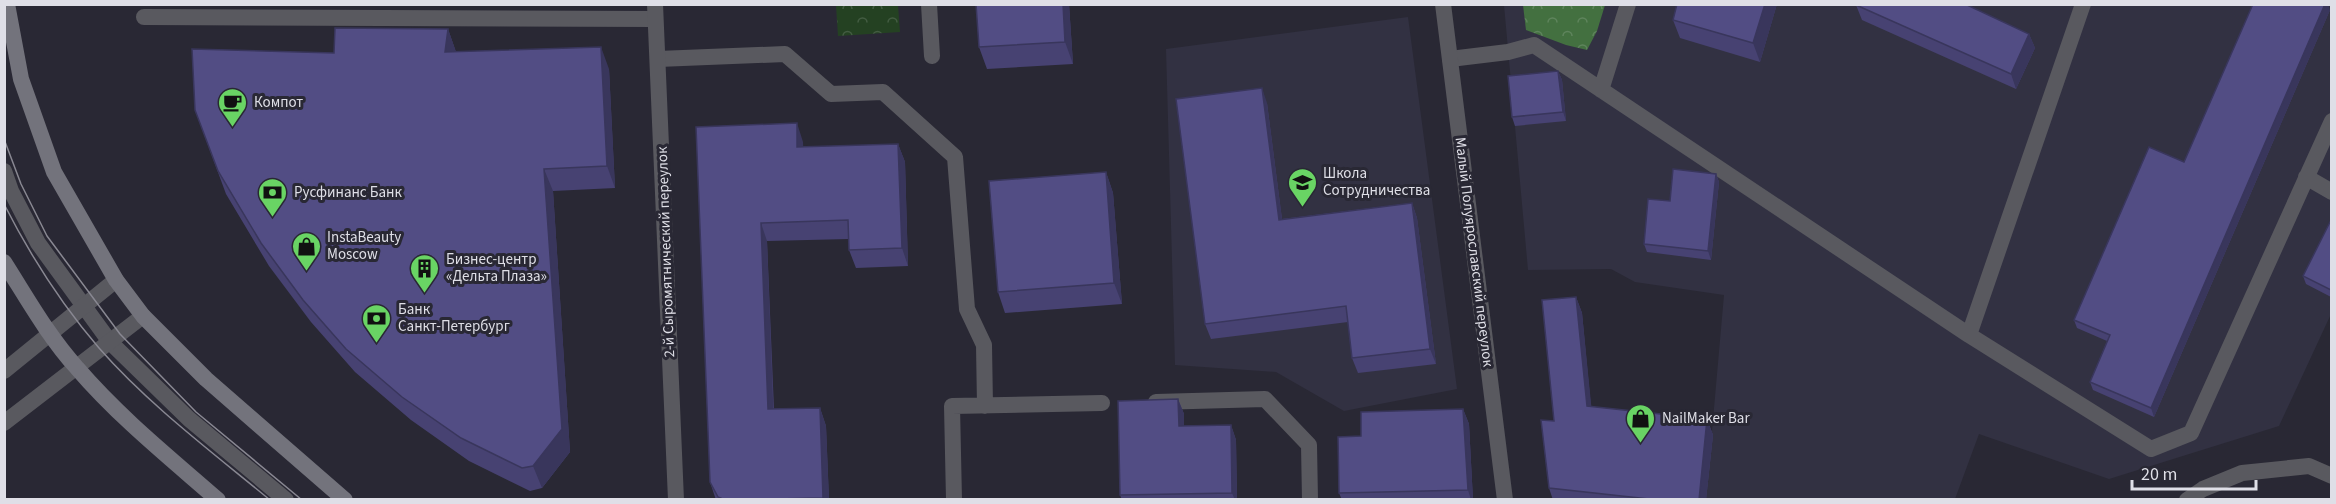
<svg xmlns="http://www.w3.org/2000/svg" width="2336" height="504" font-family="'Source Sans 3',sans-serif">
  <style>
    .built { fill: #323142 }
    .forest { fill: url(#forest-crowns) }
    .park { fill: url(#park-crowns) }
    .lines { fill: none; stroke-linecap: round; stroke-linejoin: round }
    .service { stroke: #59595f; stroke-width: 16 }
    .minor { stroke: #59595f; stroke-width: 16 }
    .secondary { stroke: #73737c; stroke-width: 16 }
    .tram { stroke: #898892; stroke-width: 1.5 }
    .wall { fill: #474272 }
    .shaded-wall { fill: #39365c }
    .building { fill: #524d84; stroke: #39365c; stroke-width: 1.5 }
    .labels { text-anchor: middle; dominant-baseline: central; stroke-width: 6; stroke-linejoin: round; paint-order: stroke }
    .poi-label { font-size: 15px; fill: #dfdfe7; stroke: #292834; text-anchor: start }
    .street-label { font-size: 15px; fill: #dfdfe7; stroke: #292834 }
  </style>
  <defs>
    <pattern id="forest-crowns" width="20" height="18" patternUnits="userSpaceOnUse" patternTransform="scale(1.5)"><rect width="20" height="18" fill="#437040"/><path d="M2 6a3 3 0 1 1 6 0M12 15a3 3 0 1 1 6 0" fill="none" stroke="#5e845c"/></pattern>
    <pattern id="park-crowns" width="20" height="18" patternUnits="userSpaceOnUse" patternTransform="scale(1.5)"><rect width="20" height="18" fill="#244122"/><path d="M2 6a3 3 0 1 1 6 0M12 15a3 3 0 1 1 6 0" fill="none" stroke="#435c42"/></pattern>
  </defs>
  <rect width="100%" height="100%" fill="#292834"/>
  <path class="built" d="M1504,5H2331V314L2279,426L2109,479L1979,434L1955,499H1706L1724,295L1635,282L1611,269L1528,270Z
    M1408,17L1457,389L1344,411L1276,372L1175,365L1166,49Z"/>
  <path class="forest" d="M1523,5V4L1605,5L1597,31L1587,50L1566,45L1526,30Z"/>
  <path class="park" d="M836,5H898L900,32L838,36Z"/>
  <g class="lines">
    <path class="service" d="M929,4L932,56
      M144,17L655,19
      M658,59L785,54L831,94L883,92L955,157L967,309L984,345L985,406
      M1450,59L1508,52L1534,45L1969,335L2151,449L2191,433L2332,121
      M1601,90L1628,4
      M4,171L11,191L38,243L110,342L189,419L286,500
      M2306,177L2332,192
      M1969,335L2083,4
      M1156,402L1265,399L1309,445L1310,500
      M954,500L952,406L1102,403
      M2187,500L2203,489L2242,473L2309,466L2332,476"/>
    <path class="minor" d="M655,4L676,500
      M1443,4L1505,500
      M4,371L116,280
      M4,423L143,316"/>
    <path class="secondary" d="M7,4L21,79L54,172L116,280L143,316L206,379L345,500
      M4,262C27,298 48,336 77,368C119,417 170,458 218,500"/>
    <path class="tram" d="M4,139L21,184L47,236L120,334L196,412L302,500
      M4,204C30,255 62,305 99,348C149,405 212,452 270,500"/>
  </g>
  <path class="wall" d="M1069,4L1073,64L987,69L979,47Z
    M1677,4H1777L1760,62L1680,38L1673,20Z
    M1856,5L2029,34L2035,48L2016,89L1862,20Z
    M2330,10L2154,417L2093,390L2090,382L2107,341L2077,328L2074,320L2184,162Z
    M448,29L456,52L609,69L615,188L553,191L570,452L542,488L530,491L469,461L411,420L355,372L311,322L269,266L226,194L195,110L334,53Z
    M1558,71L1562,80L1566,121L1515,126L1512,117Z
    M1267,103L1282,219L1412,203L1417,218L1436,364L1358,373L1352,358L1348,322L1211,339L1205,324Z
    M696,127L803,142V147L898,144L905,162L908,266L856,268L849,250V239L767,241L774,409L820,408L826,426L829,500H716L710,482Z
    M1106,172L1113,193L1122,304L1005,313L998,292Z
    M1716,174L1719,182L1711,260L1647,252L1644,244L1670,201Z
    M2331,220V297L2306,284L2303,276Z
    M1576,297L1582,313L1591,407L1707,419L1713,435L1706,500H1553L1549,488Z
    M1178,399L1184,414V426L1231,425L1236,440L1237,500H1122L1120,495Z
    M1463,409L1469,424L1473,500H1342L1339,493L1361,436Z"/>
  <path class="shaded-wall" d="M1063,4H1069L1073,64L1065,42Z
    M1765,4H1777L1760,62L1753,43Z
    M2323,4H2328L2330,10L2154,417L2151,408Z
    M448,29L456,52H445Z
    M2029,34L2035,48L2016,89L2011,74Z
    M601,47L609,69L615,188L607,166Z
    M1558,71L1562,80L1566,121L1563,112Z
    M1262,88L1267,103L1284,235L1279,220Z
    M797,123L803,142L804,165L797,147Z
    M898,144L905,162L908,266L902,248Z
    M544,169L553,191L570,452L542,488L533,466Z
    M1106,172L1113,193L1122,304L1114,283Z
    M1716,174L1719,182L1711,260L1708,251Z
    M1412,203L1417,218L1436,364L1430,349Z
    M761,223L767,241L774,427L768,409Z
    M1576,297L1582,313L1593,423L1587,406Z
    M1178,399L1184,414V441L1179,426Z
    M820,408L826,426L829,500H824L823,498Z
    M1463,409L1469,424L1473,500H1471L1468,490Z
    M1707,419L1713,435L1706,500H1699Z
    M1231,425L1236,440L1237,500H1235L1232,493Z"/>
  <path class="building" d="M976,4H1063L1065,42L979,47Z
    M1677,4H1765L1753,43L1673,20Z
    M1965,4L2029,34L2011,74L1856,5Z
    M2253,4H2325L2151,408L2090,382L2110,335L2074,320L2149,147L2184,162Z
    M335,28L448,29L445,52L601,47L607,166L544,169L562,429L533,466L522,468L461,438L402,397L346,349L303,300L261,243L218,171L195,110L192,49L334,53Z
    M1558,71L1563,112L1512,117L1508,76Z
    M1262,88L1279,220L1412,203L1430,349L1352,358L1346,306L1205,324L1176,99Z
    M797,123V147L898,144L902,248L849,250L848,220L761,223L768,409L820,408L823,498L725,500L718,497L710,482L696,127Z
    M1673,169L1716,174L1708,251L1644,244L1648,199L1670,201Z
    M1106,172L1114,283L998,292L989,181Z
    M2331,220V290L2303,276Z
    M1576,297L1587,406L1707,419L1699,500H1658L1549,488L1541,420L1554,421L1542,300Z
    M1178,399L1179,426L1231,425L1232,493L1120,495L1118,401Z
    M1463,409L1468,490L1339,493L1338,437L1361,436V412Z"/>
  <defs>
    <symbol id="cafe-pin" viewBox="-11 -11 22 30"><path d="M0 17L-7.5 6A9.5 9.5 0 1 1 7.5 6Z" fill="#69d464" stroke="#292834"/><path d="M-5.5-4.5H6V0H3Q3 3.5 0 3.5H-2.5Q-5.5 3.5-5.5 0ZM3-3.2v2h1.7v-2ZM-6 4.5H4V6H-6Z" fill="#111"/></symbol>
    <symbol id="school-pin" viewBox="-11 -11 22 30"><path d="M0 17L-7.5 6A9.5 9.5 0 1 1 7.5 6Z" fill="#69d464" stroke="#292834"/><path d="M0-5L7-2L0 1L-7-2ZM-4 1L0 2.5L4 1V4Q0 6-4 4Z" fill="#111"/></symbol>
    <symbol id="bank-pin" viewBox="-11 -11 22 30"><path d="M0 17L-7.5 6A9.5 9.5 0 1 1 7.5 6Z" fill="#69d464" stroke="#292834"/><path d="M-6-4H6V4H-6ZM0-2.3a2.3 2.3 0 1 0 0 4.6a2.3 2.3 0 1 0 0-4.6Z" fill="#111"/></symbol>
    <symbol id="shop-pin" viewBox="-11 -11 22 30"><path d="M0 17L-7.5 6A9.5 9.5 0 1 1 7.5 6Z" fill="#69d464" stroke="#292834"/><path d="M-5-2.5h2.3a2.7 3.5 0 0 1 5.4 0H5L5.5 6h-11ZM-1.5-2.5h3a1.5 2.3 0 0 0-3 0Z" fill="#111"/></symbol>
    <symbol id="building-pin" viewBox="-11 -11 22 30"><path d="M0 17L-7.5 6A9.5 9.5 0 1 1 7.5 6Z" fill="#69d464" stroke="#292834"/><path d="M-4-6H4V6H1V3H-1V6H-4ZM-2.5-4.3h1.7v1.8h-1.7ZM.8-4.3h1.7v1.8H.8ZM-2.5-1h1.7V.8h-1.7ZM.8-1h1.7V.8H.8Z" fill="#111"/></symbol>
  </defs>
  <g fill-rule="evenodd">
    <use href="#cafe-pin" x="216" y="86" width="33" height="45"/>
    <use href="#school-pin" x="1286" y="166" width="33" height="45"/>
    <use href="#bank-pin" x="256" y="176" width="33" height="45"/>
    <use href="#shop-pin" x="290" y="230" width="33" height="45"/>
    <use href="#building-pin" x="408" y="252" width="33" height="45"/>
    <use href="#bank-pin" x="360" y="302" width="33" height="45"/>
    <use href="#shop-pin" x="1624" y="402" width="33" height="45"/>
  </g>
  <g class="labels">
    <g class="poi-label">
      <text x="254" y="102">Компот</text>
      <text x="1323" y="173">Школа<tspan x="1323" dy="17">Сотрудничества</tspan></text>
      <text x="294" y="192">Русфинанс Банк</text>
      <text x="327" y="237">InstaBeauty<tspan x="327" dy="17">Moscow</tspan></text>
      <text x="446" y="259">Бизнес-центр<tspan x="446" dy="17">«Дельта Плаза»</tspan></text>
      <text x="398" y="309">Банк<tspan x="398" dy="17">Санкт-Петербург</tspan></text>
      <text x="1662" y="418">NailMaker Bar</text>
    </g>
    <g class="street-label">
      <text transform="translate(666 252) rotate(-92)">2-й Сыромятнический переулок</text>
      <text transform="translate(1474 252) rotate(83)">Малый Полуярославский переулок</text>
    </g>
  </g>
  <rect width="2336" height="504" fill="none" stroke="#dfdfe7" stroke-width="12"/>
  <path d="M2132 480v9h124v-9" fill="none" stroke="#dfdfe7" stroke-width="3"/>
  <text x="2141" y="480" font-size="18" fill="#dfdfe7" stroke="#292834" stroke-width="4.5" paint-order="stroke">20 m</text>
</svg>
